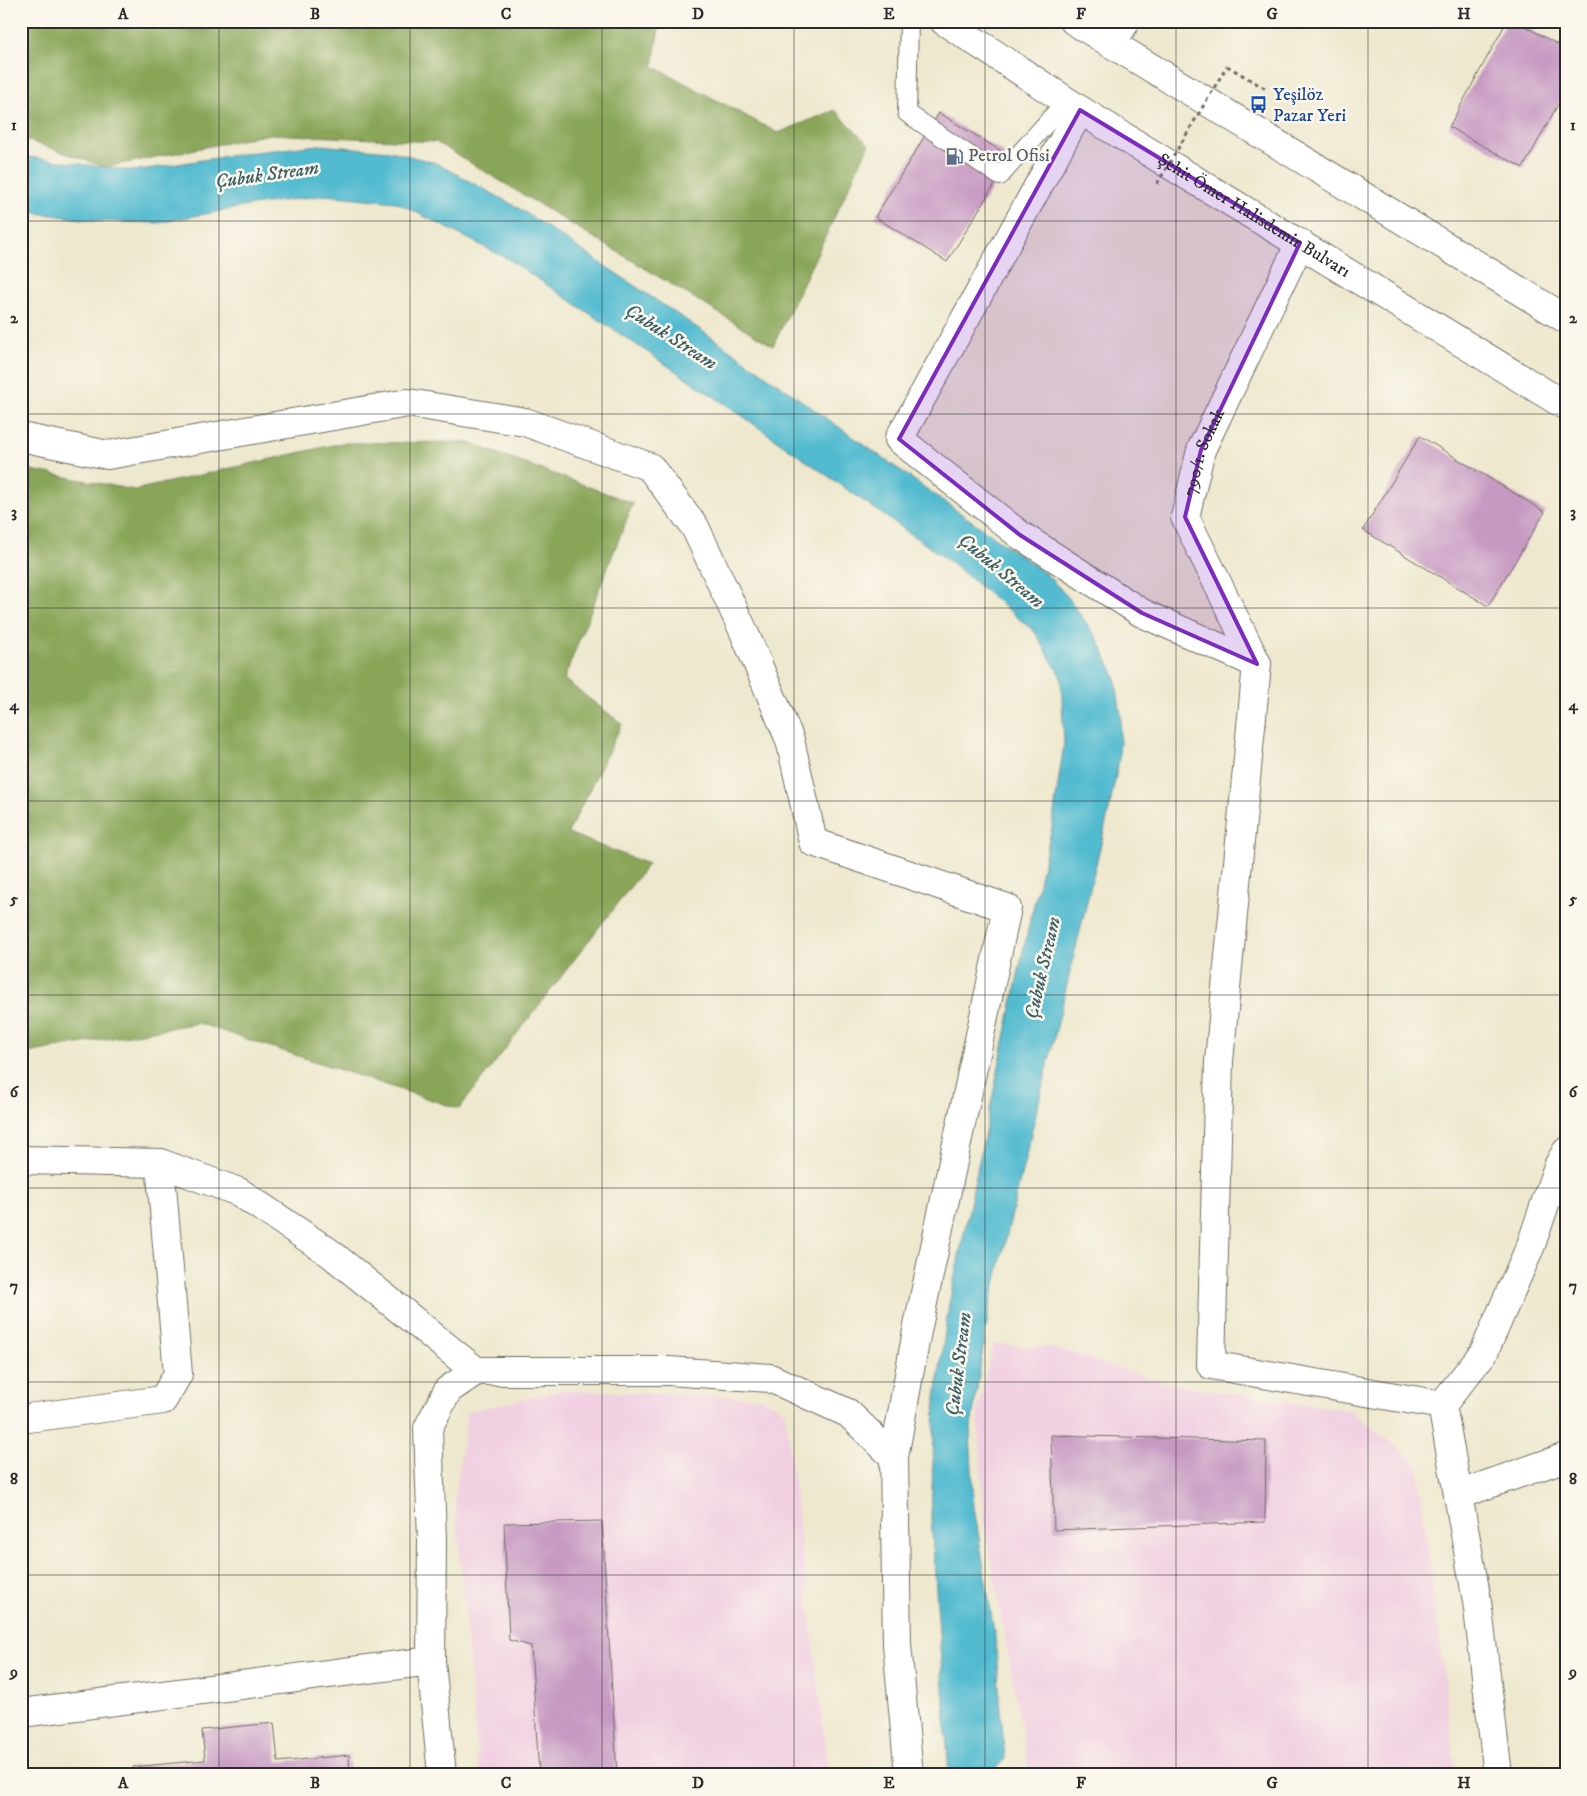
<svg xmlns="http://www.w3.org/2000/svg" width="1587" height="1796" font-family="'IM FELL DW Pica',serif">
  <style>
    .built { fill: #f1d0e2 }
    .forest { fill: #89a658; stroke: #5a6842 }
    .water { fill: #52bbd0; stroke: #3e737e }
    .building { fill: #c699c2 }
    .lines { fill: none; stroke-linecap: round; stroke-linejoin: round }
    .service-casing { stroke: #6f6d64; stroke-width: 20 }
    .minor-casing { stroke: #6f6d64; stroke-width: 30 }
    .tertiary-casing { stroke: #6f6d64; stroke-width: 30 }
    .trunk-casing { stroke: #6f6d64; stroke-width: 30 }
    .path { stroke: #6f6d64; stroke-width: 3; stroke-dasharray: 4 4; stroke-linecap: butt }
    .service { stroke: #fff; stroke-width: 18 }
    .minor { stroke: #fff; stroke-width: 28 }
    .tertiary { stroke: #fff; stroke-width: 28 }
    .trunk { stroke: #fff; stroke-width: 28 }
    .path-bridge { stroke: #6f6d64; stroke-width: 3; stroke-dasharray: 4 4; stroke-linecap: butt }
    .marked { fill: #7b2cbf; fill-opacity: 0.2; stroke: #7b2cbf; stroke-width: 4; stroke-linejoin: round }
    .grid { fill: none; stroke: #2b2b2b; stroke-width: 1; stroke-opacity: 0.55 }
    .labels { text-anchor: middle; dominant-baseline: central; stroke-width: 5; stroke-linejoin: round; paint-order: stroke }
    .transit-label { font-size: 18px; fill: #164399; stroke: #fbf7ec; text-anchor: start }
    .service-label { font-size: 18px; fill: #4e5e75; stroke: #fbf7ec; text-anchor: start }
    .street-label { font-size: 18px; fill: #2b2b2b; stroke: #fbf7ec }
    .water-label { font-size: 19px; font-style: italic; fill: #395d65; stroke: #fbf7ec }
    .neatline { fill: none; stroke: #2b2b2b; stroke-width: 2 }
    .grid-label { font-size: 16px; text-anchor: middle; font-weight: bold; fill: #2b2b2b }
  </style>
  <rect width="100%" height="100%" fill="#fbf7ec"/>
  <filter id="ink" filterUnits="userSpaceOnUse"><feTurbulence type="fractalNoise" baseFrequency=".02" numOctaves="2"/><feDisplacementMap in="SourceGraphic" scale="10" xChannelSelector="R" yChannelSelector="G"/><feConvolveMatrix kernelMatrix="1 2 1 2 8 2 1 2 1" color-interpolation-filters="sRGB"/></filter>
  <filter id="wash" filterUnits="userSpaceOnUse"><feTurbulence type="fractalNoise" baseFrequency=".0096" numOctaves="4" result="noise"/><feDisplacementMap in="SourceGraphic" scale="20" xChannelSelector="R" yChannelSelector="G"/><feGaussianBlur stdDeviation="1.12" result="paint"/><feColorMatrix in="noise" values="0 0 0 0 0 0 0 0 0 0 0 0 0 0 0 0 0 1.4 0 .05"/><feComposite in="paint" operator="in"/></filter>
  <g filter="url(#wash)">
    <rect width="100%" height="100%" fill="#eee8ce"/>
    <path class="built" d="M993,1344L1054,1348L1170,1384L1348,1410L1417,1462L1456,1775H1030L984,1522L978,1409Z
      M562,1390L762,1398L785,1411L829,1775H479L455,1499L467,1412Z"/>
    <path class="forest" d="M21,21H660L653,66L778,133L835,110L869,145L773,346L436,142L270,134L106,167L21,138Z
      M467,442L633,503L564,679L622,724L568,833L648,864L459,1109L198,1023L21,1054V468L134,490L342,443Z"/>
    <path class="water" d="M319,145L390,151L436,163L517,207L726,347L1045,573L1067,596L1097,638L1115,676L1121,715L1119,760L1109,810L989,1309L970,1434L974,1507L995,1638L1005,1760L997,1768L998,1775H949L931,1517L935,1404L949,1304L1024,947L1052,827L1064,743L1061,677L1035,632L952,563L728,406L508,259L396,202L326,195L252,205L158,223L98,221L21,211V156L134,171L247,153Z"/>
    <g id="blocks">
      <path class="building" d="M1507,21H1515L1566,49V90L1523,168L1449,127Z
        M939,113L1011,157L947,262L875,217Z
        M1420,436L1545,512L1488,606L1363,530Z
        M1051,1435L1266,1441L1265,1522L1054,1530Z
        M602,1521L617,1775H539L531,1646L509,1640L504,1523Z
        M274,1723L278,1762L349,1755L350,1775H133V1767L205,1760L202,1730Z"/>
    </g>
  </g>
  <g filter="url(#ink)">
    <use href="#blocks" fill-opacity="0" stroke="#6f6d64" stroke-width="1"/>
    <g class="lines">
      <defs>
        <path id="service" d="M909,21L907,113L1000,176L1066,101"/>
        <g id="minor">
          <path d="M1111,44L1126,21"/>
          <path d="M1080,110L899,439L1020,535L1142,613L1257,664"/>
          <path d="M1257,664L1219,1061L1211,1365L1442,1405"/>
          <path id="s1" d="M1257,664L1185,517L1201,450L1300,243"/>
          <path d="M21,1160L160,1163L178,1374L163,1400L21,1419"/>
          <path d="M476,1371H669L770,1378L848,1413L894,1457"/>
          <path d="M1458,1495L1566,1457"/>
          <path d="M431,1661L442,1775"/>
          <path d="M21,1713L431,1661L432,1539L428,1428L448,1390L476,1371L330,1253L239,1192L160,1163"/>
          <path d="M1498,1775L1477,1601L1442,1405L1484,1352L1531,1245L1558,1166L1566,1152"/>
        </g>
        <path id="tertiary" d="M21,437L108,455L408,403L525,422L650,467L695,527L744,632L790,740L813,842L1007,908L917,1331L894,1457L897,1644L909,1775"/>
        <g id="trunk">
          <path id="s2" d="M944,21L1080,110L1566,406"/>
          <path d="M1074,21L1566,319"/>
        </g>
      </defs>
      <use href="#service" class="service-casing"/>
      <use href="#minor" class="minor-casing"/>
      <use href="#tertiary" class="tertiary-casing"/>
      <use href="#trunk" class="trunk-casing"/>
      <path class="path" d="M1227,66L1266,89"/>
      <use href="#service" class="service"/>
      <use href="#minor" class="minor"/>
      <use href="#tertiary" class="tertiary"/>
      <use href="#trunk" class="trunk"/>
      <path class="path-bridge" d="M1157,184L1227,66"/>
    </g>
  </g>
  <path class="marked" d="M1080,110L1300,243L1201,450L1185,517L1257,664L1142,613L1020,535L899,439Z"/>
  <path class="grid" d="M219,21V1775M410,21V1775M602,21V1775M794,21V1775M985,21V1775M1176,21V1775M1368,21V1775M21,221H1566M21,414H1566M21,608H1566M21,801H1566M21,995H1566M21,1188H1566M21,1382H1566M21,1575H1566"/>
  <defs>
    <symbol id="bus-bare" viewBox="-9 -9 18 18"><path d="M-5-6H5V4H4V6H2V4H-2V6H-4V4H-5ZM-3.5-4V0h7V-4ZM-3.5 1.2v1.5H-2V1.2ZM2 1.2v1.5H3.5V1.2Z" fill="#1a4fb4" stroke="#fbf7ec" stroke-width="2.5" paint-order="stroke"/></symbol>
    <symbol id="fuel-bare" viewBox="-9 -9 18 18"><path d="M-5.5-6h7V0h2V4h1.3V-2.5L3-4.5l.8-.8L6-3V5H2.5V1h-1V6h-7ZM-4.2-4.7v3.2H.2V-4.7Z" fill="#5c6f8a" stroke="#fbf7ec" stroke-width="2.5" paint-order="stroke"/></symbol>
  </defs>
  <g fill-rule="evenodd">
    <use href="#bus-bare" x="1246" y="92" width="25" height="25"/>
    <use href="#fuel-bare" x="942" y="144" width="25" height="25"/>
  </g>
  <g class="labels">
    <g class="transit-label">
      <text x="1273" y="95">Yeşilöz<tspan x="1273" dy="21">Pazar Yeri</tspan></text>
    </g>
    <g class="service-label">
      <text x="968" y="156">Petrol Ofisi</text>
    </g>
    <g class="street-label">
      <text stroke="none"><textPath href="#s2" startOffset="366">Şehit Ömer Halisdemir Bulvarı</textPath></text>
      <text stroke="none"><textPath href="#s1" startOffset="231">790/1. Sokak</textPath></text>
    </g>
    <g class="water-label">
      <text transform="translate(267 175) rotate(-8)">Çubuk Stream</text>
      <text transform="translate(671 337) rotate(33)">Çubuk Stream</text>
      <text transform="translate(1001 571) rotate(40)">Çubuk Stream</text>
      <text transform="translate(1043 968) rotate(-77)">Çubuk Stream</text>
      <text transform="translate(959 1364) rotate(-83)">Çubuk Stream</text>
    </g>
  </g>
  <rect width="1587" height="1796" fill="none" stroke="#fbf7ec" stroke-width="55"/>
  <rect x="28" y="28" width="1532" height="1740" class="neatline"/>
  <g class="grid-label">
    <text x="123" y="19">A</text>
    <text x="315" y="19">B</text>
    <text x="506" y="19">C</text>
    <text x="698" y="19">D</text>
    <text x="889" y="19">E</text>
    <text x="1081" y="19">F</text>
    <text x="1272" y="19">G</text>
    <text x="1464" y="19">H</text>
    <text x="14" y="130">1</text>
    <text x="1573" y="130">1</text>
    <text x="14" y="323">2</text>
    <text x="1573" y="323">2</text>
    <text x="14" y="517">3</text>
    <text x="1573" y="517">3</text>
    <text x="14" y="710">4</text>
    <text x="1573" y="710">4</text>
    <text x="14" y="904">5</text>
    <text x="1573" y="904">5</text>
    <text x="14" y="1097">6</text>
    <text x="1573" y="1097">6</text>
    <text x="14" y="1291">7</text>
    <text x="1573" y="1291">7</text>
    <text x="14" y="1484">8</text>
    <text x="1573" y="1484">8</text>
    <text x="14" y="1677">9</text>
    <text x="1573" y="1677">9</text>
    <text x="123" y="1788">A</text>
    <text x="315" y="1788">B</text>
    <text x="506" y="1788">C</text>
    <text x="698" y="1788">D</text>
    <text x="889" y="1788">E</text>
    <text x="1081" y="1788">F</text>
    <text x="1272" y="1788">G</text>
    <text x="1464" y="1788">H</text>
  </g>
</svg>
